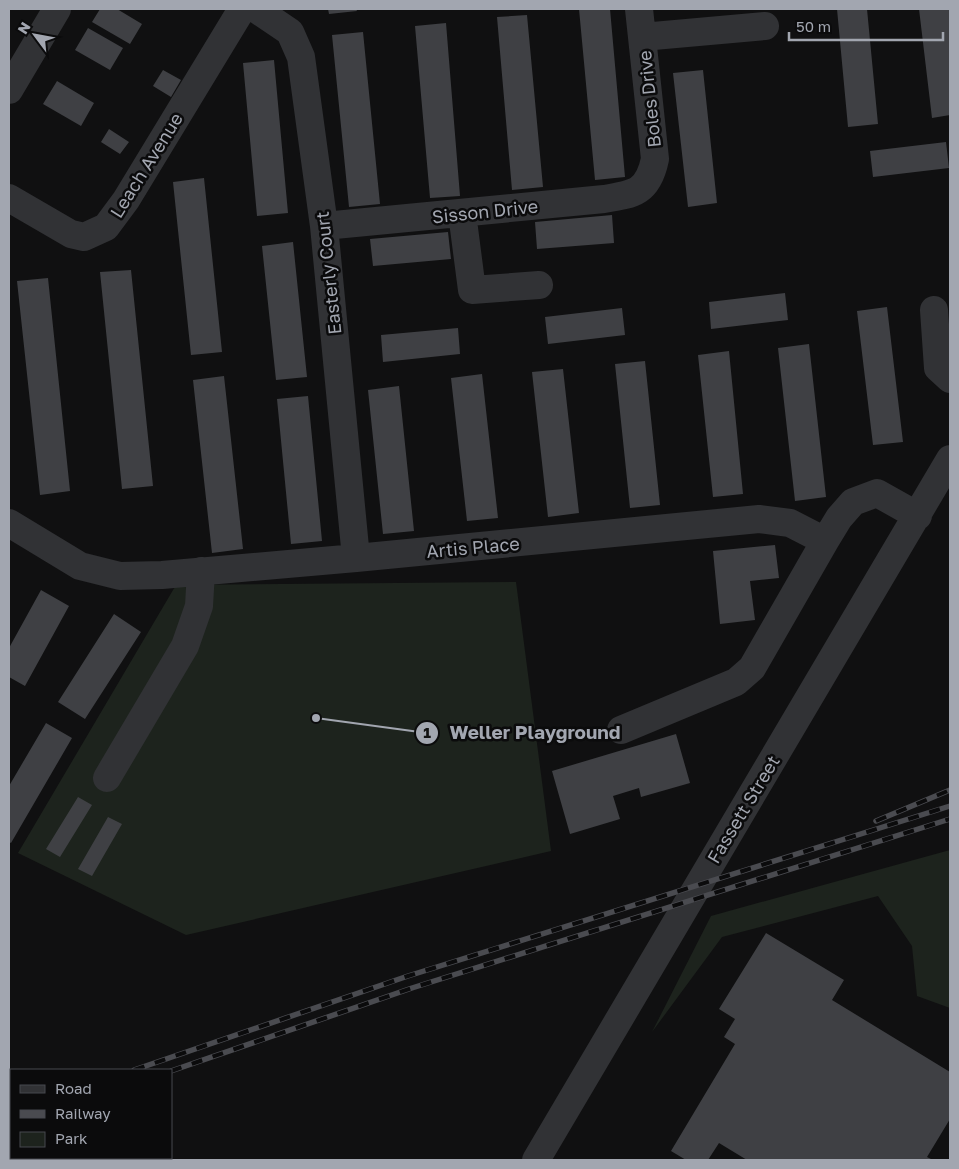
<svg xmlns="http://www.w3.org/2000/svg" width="959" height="1169" font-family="'Golos Text',sans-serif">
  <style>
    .green { fill: #1d231d }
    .building { fill: #3f4044 }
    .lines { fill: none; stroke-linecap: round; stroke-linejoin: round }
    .minor { stroke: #313235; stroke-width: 28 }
    .rail-casing { stroke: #4a4b50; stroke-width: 5.5 }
    .rail { stroke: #0b0b0c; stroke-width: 4; stroke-dasharray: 11; stroke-linecap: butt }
    .labels { text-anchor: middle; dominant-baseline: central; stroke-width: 5; stroke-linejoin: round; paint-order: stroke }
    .street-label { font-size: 18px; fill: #a2a6b0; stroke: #0b0b0c }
    .leader { fill: none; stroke: #a2a6b0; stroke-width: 2 }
    .callout-dot { fill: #a2a6b0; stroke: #0b0b0c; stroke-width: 2 }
    .mark-label { font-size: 15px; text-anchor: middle; font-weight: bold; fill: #111 }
    .callout-label { font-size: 19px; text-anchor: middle; font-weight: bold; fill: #a2a6b0; stroke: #0b0b0c; stroke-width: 5; stroke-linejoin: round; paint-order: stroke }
  </style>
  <rect width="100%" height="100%" fill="#101011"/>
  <path class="green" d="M516,582L551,851L186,935L18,853L176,585Z
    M950,850V1008L917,996L912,946L878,896L722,937L652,1032L711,916Z"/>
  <path class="building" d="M100,9H117L142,24L130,44L92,22Z
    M328,9H356L357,11L329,14Z
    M579,9H610L625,177L595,180Z
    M837,9H867L878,124L848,127Z
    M919,9H950V115L932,118Z
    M527,15L543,187L512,190L497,17Z
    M446,23L460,196L430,198L415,26Z
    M88,28L123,48L110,70L75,50Z
    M363,32L380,204L349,207L332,35Z
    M274,60L288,213L257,216L243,63Z
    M163,70L181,80L171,97L153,86Z
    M703,70L717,203L688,207L673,73Z
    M57,81L94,103L81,126L43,104Z
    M109,129L129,142L120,154L101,142Z
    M946,142L949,168L873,177L870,151Z
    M204,178L222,352L191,355L173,182Z
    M612,215L614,243L537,249L535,222Z
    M448,232L451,259L373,266L370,239Z
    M293,242L307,377L276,380L262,246Z
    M131,270L153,486L122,489L100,272Z
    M48,278L70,491L40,495L17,281Z
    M785,293L788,320L711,329L709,302Z
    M887,307L903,442L873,445L857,311Z
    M622,308L625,335L548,344L545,317Z
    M458,328L460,354L383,362L381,335Z
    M809,344L826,497L795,501L778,348Z
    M729,351L743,494L713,497L698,355Z
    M645,361L660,505L630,508L615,364Z
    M563,369L579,513L548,517L532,372Z
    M482,374L498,518L467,521L451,378Z
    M224,376L243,549L212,553L193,380Z
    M399,386L414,531L383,534L368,390Z
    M308,396L322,541L291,544L277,399Z
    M775,545L779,578L750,581L755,620L720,624L713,551Z
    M41,590L69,606L25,686L9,677V648Z
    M114,614L141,632L85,719L58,702Z
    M46,723L72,738L11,843L9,842V786Z
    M676,734L690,783L641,797L639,788L613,796L620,819L570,834L552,771Z
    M78,797L92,805L60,857L46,849Z
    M108,817L122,824L92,876L78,869Z
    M766,933L844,980L832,1000L950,1072V1119L927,1157L933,1160H747L719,1143L708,1160H686L671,1151L735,1044L724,1037L735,1019L719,1009Z"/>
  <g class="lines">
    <path class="minor" d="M256,9L290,32L301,57L324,226L356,558
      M642,37L765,26
      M9,90L57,9
      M9,198L71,234L84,237L106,227L126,200L242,9
      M462,213L472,290L539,285
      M324,226L604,199C635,194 648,192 655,159L639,9
      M934,310L938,368L950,379
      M9,523L80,566L120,576L162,575L356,558L759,519L790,523L825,541L839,518L853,502L877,493L918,516
      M621,730L736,682L752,668L825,541
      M107,778L185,646L199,606L201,571
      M536,1160L950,459"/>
    <defs>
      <path id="rail" d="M876,821L950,790
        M134,1070L408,976L950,806
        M171,1071L412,988L950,819
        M9,1116L11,1115
        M9,1129L11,1128"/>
    </defs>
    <use href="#rail" class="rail-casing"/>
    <use href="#rail" class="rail"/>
  </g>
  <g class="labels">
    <g class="street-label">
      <text transform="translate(649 99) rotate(-96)">Boles Drive</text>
      <text transform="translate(146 165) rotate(-58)">Leach Avenue</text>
      <text transform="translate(485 211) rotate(-6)">Sisson Drive</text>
      <text transform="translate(328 273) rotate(-96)">Easterly Court</text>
      <text transform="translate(473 547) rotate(-5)">Artis Place</text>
      <text transform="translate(743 809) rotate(-59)">Fassett Street</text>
    </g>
  </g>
  <path class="leader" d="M316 718L427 733"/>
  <g class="callout-dot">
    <circle cx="316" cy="718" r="5"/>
    <circle cx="427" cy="733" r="12"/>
  </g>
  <g class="mark-label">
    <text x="427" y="738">1</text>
  </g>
  <g class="callout-label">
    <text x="535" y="739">Weller Playground</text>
  </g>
  <rect width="959" height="1169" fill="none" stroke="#a2a6b0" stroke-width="20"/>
  <rect x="10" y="1069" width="162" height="90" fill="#0b0b0c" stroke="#47494e"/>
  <rect x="20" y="1085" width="25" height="8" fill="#313235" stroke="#47494e"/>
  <text x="55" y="1094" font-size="15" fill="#a2a6b0">Road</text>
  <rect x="20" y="1110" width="25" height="8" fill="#4a4b50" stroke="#47494e"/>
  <text x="55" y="1119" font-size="15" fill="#a2a6b0">Railway</text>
  <rect x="20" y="1132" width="25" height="15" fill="#1d231d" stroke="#47494e"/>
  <text x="55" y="1144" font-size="15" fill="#a2a6b0">Park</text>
  <g transform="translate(35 35) rotate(302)" stroke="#0b0b0c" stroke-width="4" paint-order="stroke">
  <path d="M0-4L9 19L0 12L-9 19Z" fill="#a2a6b0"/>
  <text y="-8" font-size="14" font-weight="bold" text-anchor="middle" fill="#a2a6b0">N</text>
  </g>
  <path d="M789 32v8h154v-8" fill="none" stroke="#a2a6b0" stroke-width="2.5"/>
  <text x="796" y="32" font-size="15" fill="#a2a6b0" stroke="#0b0b0c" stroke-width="4" paint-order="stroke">50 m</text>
</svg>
